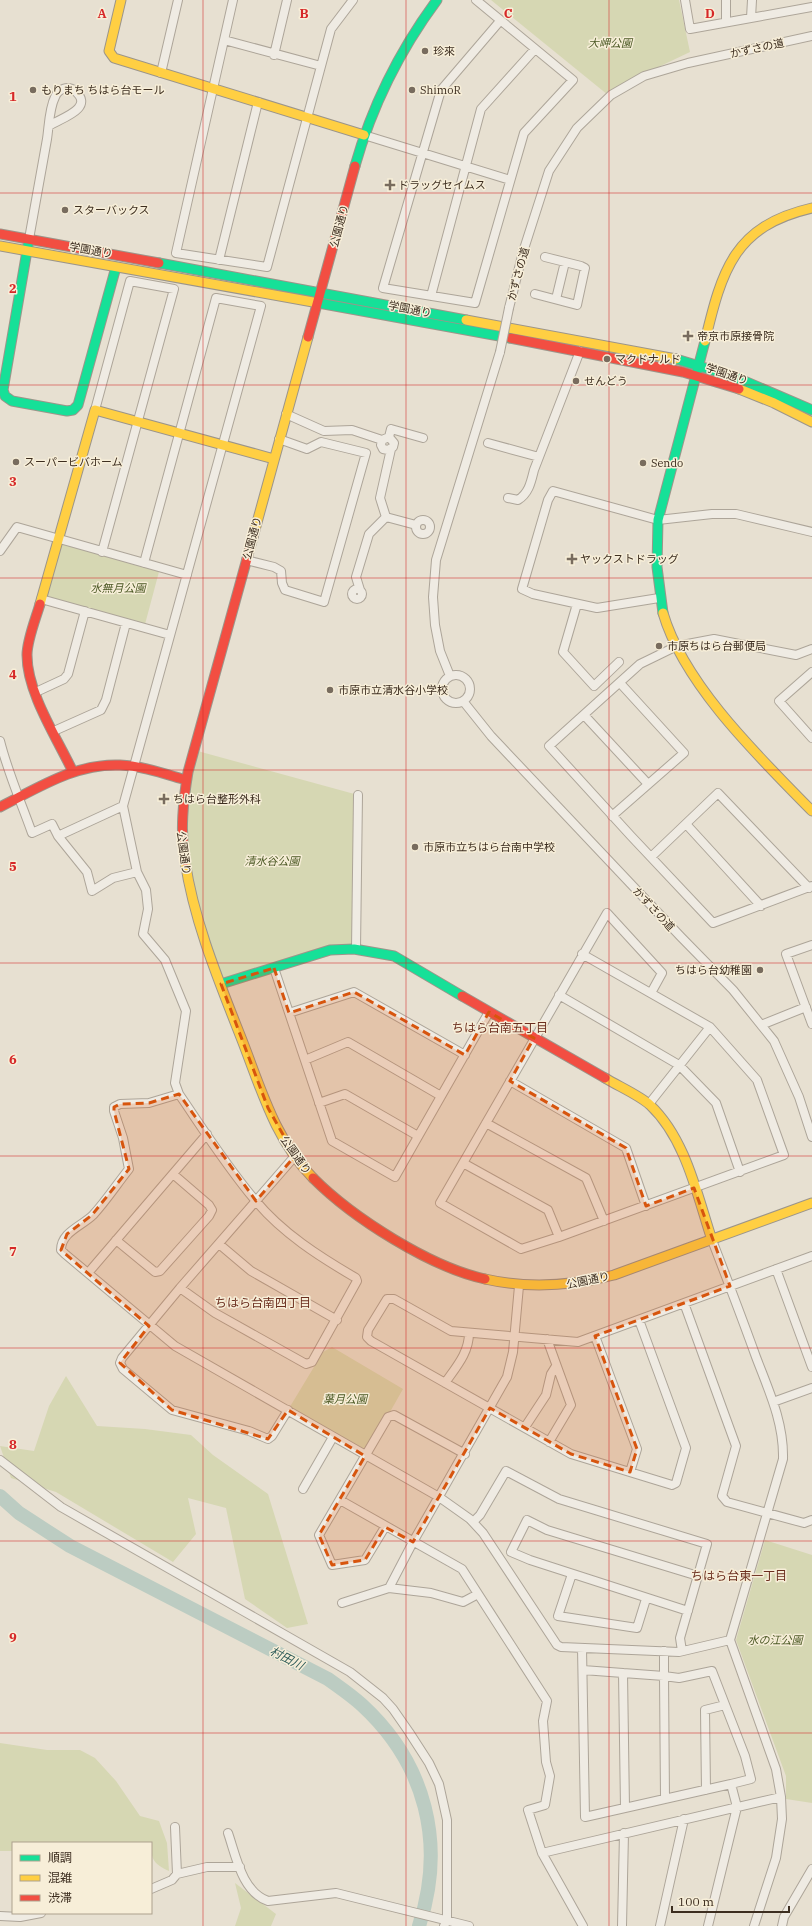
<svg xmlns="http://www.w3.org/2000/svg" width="812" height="1926" font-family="'IBM Plex Serif','Noto Sans JP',serif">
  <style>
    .green { fill: #d6d7b3 }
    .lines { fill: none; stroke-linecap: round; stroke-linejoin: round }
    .river { stroke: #bcccc2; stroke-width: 14 }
    .street-casing { stroke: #ada599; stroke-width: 10 }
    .fast-casing { stroke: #9c958a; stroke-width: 11 }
    .slow-casing { stroke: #9c958a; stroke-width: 11 }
    .jam-casing { stroke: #9c958a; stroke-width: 11 }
    .street { stroke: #efebe3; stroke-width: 8 }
    .fast { stroke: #16e098; stroke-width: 9 }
    .slow { stroke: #ffcf43; stroke-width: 9 }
    .jam { stroke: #f24e42; stroke-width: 9 }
    .street-bridge-casing { stroke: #ada599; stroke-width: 10; stroke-linecap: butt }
    .street-bridge { stroke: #efebe3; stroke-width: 8 }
    .marked { fill: #d7550e; fill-opacity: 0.2; stroke: #d7550e; stroke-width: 3; stroke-dasharray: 8 5; stroke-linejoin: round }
    .grid { fill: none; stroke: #d62828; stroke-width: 1; stroke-opacity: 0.55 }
    .poi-dot { fill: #786c5e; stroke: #f7eed8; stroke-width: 1.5 }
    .labels { text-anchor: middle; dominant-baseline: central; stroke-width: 3; stroke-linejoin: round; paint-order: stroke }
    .park-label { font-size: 11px; font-style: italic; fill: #4d5a26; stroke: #f7eed8 }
    .street-label { font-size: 11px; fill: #3d2e20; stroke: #f7eed8 }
    .poi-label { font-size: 11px; fill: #3d2e20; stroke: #f7eed8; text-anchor: start }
    .neighbourhood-label { font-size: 12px; fill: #6b2e1e; stroke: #f7eed8 }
    .water-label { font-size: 12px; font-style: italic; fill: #2f5d5a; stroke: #f7eed8 }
    .grid-label { font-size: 13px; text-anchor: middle; font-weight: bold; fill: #d62828; stroke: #f7eed8; stroke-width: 3; stroke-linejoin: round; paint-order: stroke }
  </style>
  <rect width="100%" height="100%" fill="#e7e0d1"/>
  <path class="green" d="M491,0H679L690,52L629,81L608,95Z
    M57,540L160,568L144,628L41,599Z
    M194,750L358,795L356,949L221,984L182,849Z
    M332,1347L403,1389L365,1456L288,1410L323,1352Z
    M66,1376L97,1426L145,1429L191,1435L213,1455L268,1494L308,1624L287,1628L245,1599L226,1508L188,1498L196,1534L173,1562L56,1492L11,1478L0,1446L34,1451L49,1406Z
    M765,1540L812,1555V1803L786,1799V1776L736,1640Z
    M0,1743L47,1750H80L95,1758L116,1781L140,1816L159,1821L167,1843L169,1871C154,1864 151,1860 151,1843H13V1851H0Z
    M235,1883L276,1914L271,1926H235L241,1908Z"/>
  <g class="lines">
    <path class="river" d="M0,1496L19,1513L70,1546L328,1679C339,1687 351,1695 362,1705C426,1764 446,1844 419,1926"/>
    <defs>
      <path id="street" d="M233,0L176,253L267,267L331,29L353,0
        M476,0L573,80L524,133L475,303L383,288L441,90L500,21
        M685,0L690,29L812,7
        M751,18L752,0
        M726,22V0
        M224,40L321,66
        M274,55L287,0
        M161,73L178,0
        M364,135L510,180
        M29,239C35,206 41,173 47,139C49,126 49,109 55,97C58,89 68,85 75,91C96,109 58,119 49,126
        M219,260L258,102
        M535,294L577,305L585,268L581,266L545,257
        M431,296L481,109L535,49
        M556,299L565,262
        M509,308L523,252L549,171L577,128L611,95L644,76L688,63L812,36
        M95,410L130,281L174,289L102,552
        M286,414L324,431L352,430L382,440L389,437L394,443L393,447L388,450L383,449L381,445L382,440
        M389,437L391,429L423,438
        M488,443L539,457
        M508,498L518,500C529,493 531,482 534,470L580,351
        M386,517L416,525
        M416 527a7 7 0 1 1 14 0a7 7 0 1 1-14 0Z
        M0,551L17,527L187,575
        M246,560L274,567L281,571L282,583L285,590L324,602L366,453L321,442L307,449L279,439
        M144,563L216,298L261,306L123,806L137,872L146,890L148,909L143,934L165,960L186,1011L175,1083L179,1094C203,1129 227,1167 255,1200C282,1233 320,1257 356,1278L357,1281L312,1362L306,1364L215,1313L180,1288
        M352 594a5 5 0 1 1 10 0a5 5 0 1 1-10 0Z
        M360,590L356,577L369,534L386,517L380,498L391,449
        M659,598L597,608L533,594L522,589L548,500L553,491L658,520L712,514H736L812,532
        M41,599L170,635
        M577,604L563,652L594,686L619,662
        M812,649L796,655L714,639L677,646L640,664L549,746L631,836L713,923L812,886
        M812,672L779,701L812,738
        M442 689a14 14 0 1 1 28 0a14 14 0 1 1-28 0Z
        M450,676L440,651L435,625L433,597L436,560L500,352
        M36,692L64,679L68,674L85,611
        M463,701L491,736L681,937L733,990L774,1041L799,1097L812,1137
        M584,715L648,784
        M54,731L101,710L106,700L126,623
        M0,741C8,773 21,802 32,833L52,824L58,836L87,872L92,891L113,878L137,872
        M612,816L684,753L620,683
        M686,824L761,906
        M58,836L123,806
        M651,857L718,793L809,888
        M812,945L786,954L812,1024
        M356,949L358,795
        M582,954L710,1027L757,1080L784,1155L559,1237L521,1249L440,1203L607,913L662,973L651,993
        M274,968L332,1141L395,1177L489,1012
        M559,995L679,1065L716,1103L740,1172
        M289,1013L354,992L465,1055
        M761,1025L806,1007
        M305,1060L348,1042L441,1096
        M510,1081L626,1148L646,1206
        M179,1094L149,1103L120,1104L114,1107V1111L123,1138L129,1169C117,1184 106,1201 93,1215C82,1226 61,1232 61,1250L65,1254L175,1346L439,1497L470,1519L483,1533L557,1645L561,1647L679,1652L730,1640
        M319,1103L345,1094L418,1136
        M649,1104L710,1027
        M486,1123L586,1178L604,1221
        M463,1163L548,1210L559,1237
        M116,1240L155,1272L160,1271L209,1216L212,1210L209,1205L173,1174
        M712,1240C727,1279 742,1318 756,1357C769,1391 784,1423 783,1459L730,1640L776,1769L781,1797L782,1819L776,1858L754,1926
        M219,1244L251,1271L337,1320
        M776,1269L812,1367
        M88,1273L207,1134
        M684,1303L736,1446L722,1496L727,1502L804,1523L812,1520
        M639,1320L686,1448L676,1483L672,1485L571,1454L371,1341L367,1337L368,1330L387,1299H394L451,1331L578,1342L812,1256
        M595,1336L637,1449L630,1472
        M547,1339L571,1405L549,1442
        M445,1383C456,1367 469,1353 469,1333
        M773,1402L812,1388
        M288,1410L272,1436L268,1439L249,1431L172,1410L123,1369L120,1363L122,1358L180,1288L295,1156
        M525,1427L546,1395L551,1374L556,1366
        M0,1460L61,1507L350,1672L383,1698L393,1709L409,1732L429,1763L439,1784L447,1820V1920L444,1926
        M303,1489L333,1437
        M340,1500L462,1569L547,1701L543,1721L546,1762L550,1776L545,1805L528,1810L542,1853L583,1926
        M473,1522L480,1515L506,1471L559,1499L707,1544L680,1638L682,1651
        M385,1527L365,1560L332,1565L319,1535L388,1417L394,1415L465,1454
        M572,1574L558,1616L637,1628L646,1599
        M389,1588L413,1542L507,1377L513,1352L519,1286
        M342,1603L389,1588L431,1593L463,1602L478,1594
        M688,1611L530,1560L511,1552L527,1520L547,1530L698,1576
        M582,1648L585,1817L731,1784L737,1807L708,1926
        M664,1651V1676L679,1678L712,1671L745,1756L751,1779L731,1784
        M583,1670L623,1673L625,1808
        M623,1673L664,1676L665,1799
        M706,1790L705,1710L725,1705
        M175,1827L177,1874
        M228,1833C236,1856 242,1892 268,1901L336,1893L469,1926
        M542,1853L781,1797
        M151,1889L172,1880L177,1874L207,1867H240
        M0,1916L20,1917L41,1913
        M622,1926L624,1833
        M660,1926L684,1819
        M782,1926L784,1917L812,1869"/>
      <path id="fast" d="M355,166C372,106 400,50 437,0
        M28,245L3,390L5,396L12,401L67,411L73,410L78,405L116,267
        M159,263L466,320
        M313,302L510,338
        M676,359L735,377L812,410
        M663,613L657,567L658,520L705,341
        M221,984L330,950L354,949L394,956L462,996"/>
      <path id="slow" d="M121,0L109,51L114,58L364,135
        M0,246L313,302
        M466,320L676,359
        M705,341C722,270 734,226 812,208
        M739,389L774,403L812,422
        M253,537L308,337
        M40,604L95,410L274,459
        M663,613C684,685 760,758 812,811
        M185,861C194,921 218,979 240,1035C260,1085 274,1139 313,1178
        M605,1078C618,1086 639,1095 650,1105C686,1139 697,1195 712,1240
        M485,1279C529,1289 571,1286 614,1275L812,1203"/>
      <path id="jam" d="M0,234L159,263
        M308,337L355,166
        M510,338L683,372L739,389
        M40,604C36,618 27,640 27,655C27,693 57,738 73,772
        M0,807C38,788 76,763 120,765C143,766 165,774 186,780
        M185,861C180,831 183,802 188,772L253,537
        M462,996L605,1078
        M313,1178C353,1218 430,1267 485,1279"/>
    </defs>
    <use href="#street" class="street-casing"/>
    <use href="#fast" class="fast-casing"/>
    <use href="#slow" class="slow-casing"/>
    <use href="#jam" class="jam-casing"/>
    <use href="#street" class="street"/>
    <use href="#fast" class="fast"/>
    <use href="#slow" class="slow"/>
    <use href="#jam" class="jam"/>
    <defs>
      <path id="street-bridge" d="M500,352L509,308"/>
    </defs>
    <use href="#street-bridge" class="street-bridge-casing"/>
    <use href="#street-bridge" class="street-bridge"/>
  </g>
  <path class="marked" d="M274,968L289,1013L354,992L465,1055L489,1012L534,1038L510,1081L626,1148L646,1206L694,1188L730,1286L595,1336L637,1449L630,1472L571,1454L490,1408L413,1542L385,1527L365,1560L332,1565L319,1535L365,1456L288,1410L268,1439L172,1410L120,1363L149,1326L61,1250L67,1234L92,1215L129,1169L114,1111V1107L120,1104L149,1103L179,1094L256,1201L295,1156L268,1108L221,984Z"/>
  <path class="grid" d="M203,0V1926M406,0V1926M609,0V1926M0,193H812M0,385H812M0,578H812M0,770H812M0,963H812M0,1156H812M0,1348H812M0,1541H812M0,1733H812"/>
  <g class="poi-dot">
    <circle cx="425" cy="51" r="4"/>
    <circle cx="33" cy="90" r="4"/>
    <circle cx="412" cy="90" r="4"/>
    <path d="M388 179h4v4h4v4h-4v4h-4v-4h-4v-4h4z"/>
    <circle cx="65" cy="210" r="4"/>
    <path d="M686 330h4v4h4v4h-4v4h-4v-4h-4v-4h4z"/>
    <circle cx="607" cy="359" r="4"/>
    <circle cx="576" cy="381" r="4"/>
    <circle cx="16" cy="462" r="4"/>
    <circle cx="643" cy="463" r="4"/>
    <path d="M570 553h4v4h4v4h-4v4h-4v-4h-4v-4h4z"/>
    <circle cx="659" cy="646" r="4"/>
    <circle cx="330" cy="690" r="4"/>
    <path d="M162 793h4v4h4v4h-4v4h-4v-4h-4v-4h4z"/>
    <circle cx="415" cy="847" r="4"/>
    <circle cx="760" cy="970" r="4"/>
  </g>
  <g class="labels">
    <g class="park-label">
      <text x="610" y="43">大岬公園</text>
      <text x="118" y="588">水無月公園</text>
      <text x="272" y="861">清水谷公園</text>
      <text x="345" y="1399">葉月公園</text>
      <text x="775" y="1640">水の江公園</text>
    </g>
    <g class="street-label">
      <text transform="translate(757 48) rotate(-12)">かずさの道</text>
      <text transform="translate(339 226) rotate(-75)">公園通り</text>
      <text transform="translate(91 250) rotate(10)">学園通り</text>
      <text transform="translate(518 274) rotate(-75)">かずさの道</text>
      <text transform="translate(410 309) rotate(11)">学園通り</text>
      <text transform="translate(727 374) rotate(19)">学園通り</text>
      <text transform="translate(252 538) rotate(-75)">公園通り</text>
      <text transform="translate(184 853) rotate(82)">公園通り</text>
      <text transform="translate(654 909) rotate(47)">かずさの道</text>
      <text transform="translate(296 1155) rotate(55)">公園通り</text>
      <text transform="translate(588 1280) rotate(-12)">公園通り</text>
    </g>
    <g class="poi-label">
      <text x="433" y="51">珍來</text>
      <text x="41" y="90">もりまち ちはら台モール</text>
      <text x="420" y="90">ShimoR</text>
      <text x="398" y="185">ドラッグセイムス</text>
      <text x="73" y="210">スターバックス</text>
      <text x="697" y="336">帝京市原接骨院</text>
      <text x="615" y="359">マクドナルド</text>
      <text x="584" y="381">せんどう</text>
      <text x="24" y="462">スーパービバホーム</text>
      <text x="651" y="463">Sendo</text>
      <text x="580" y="559">ヤックストドラッグ</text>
      <text x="667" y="646">市原ちはら台郵便局</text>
      <text x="338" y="690">市原市立清水谷小学校</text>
      <text x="173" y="799">ちはら台整形外科</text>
      <text x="423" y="847">市原市立ちはら台南中学校</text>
      <text x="752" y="970" text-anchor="end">ちはら台幼稚園</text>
    </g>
    <g class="neighbourhood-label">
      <text x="500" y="1027">ちはら台南五丁目</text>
      <text x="263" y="1302">ちはら台南四丁目</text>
      <text x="739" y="1575">ちはら台東一丁目</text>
    </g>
    <g class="water-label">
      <text transform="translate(287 1658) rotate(27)">村田川</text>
    </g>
  </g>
  <g class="grid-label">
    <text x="102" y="18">A</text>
    <text x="304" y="18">B</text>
    <text x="508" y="18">C</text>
    <text x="710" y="18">D</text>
    <text x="13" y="101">1</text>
    <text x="13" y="293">2</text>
    <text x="13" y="486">3</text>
    <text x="13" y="679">4</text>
    <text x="13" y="871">5</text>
    <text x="13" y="1064">6</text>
    <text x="13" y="1256">7</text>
    <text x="13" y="1449">8</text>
    <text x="13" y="1642">9</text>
  </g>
  <rect x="12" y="1842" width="140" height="72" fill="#f7eed8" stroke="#ada18e"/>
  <rect x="20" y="1855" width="20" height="6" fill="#16e098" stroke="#ada18e"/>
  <text x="48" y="1862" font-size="12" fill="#3d2e20">順調</text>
  <rect x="20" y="1875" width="20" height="6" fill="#ffcf43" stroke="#ada18e"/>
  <text x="48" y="1882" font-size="12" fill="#3d2e20">混雑</text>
  <rect x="20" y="1895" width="20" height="6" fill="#f24e42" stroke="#ada18e"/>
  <text x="48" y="1902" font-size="12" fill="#3d2e20">渋滞</text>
  <path d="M672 1906v6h117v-6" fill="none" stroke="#3d2e20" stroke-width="2"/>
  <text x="678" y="1906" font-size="12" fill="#3d2e20" stroke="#f7eed8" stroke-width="3" paint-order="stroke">100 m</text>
</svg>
